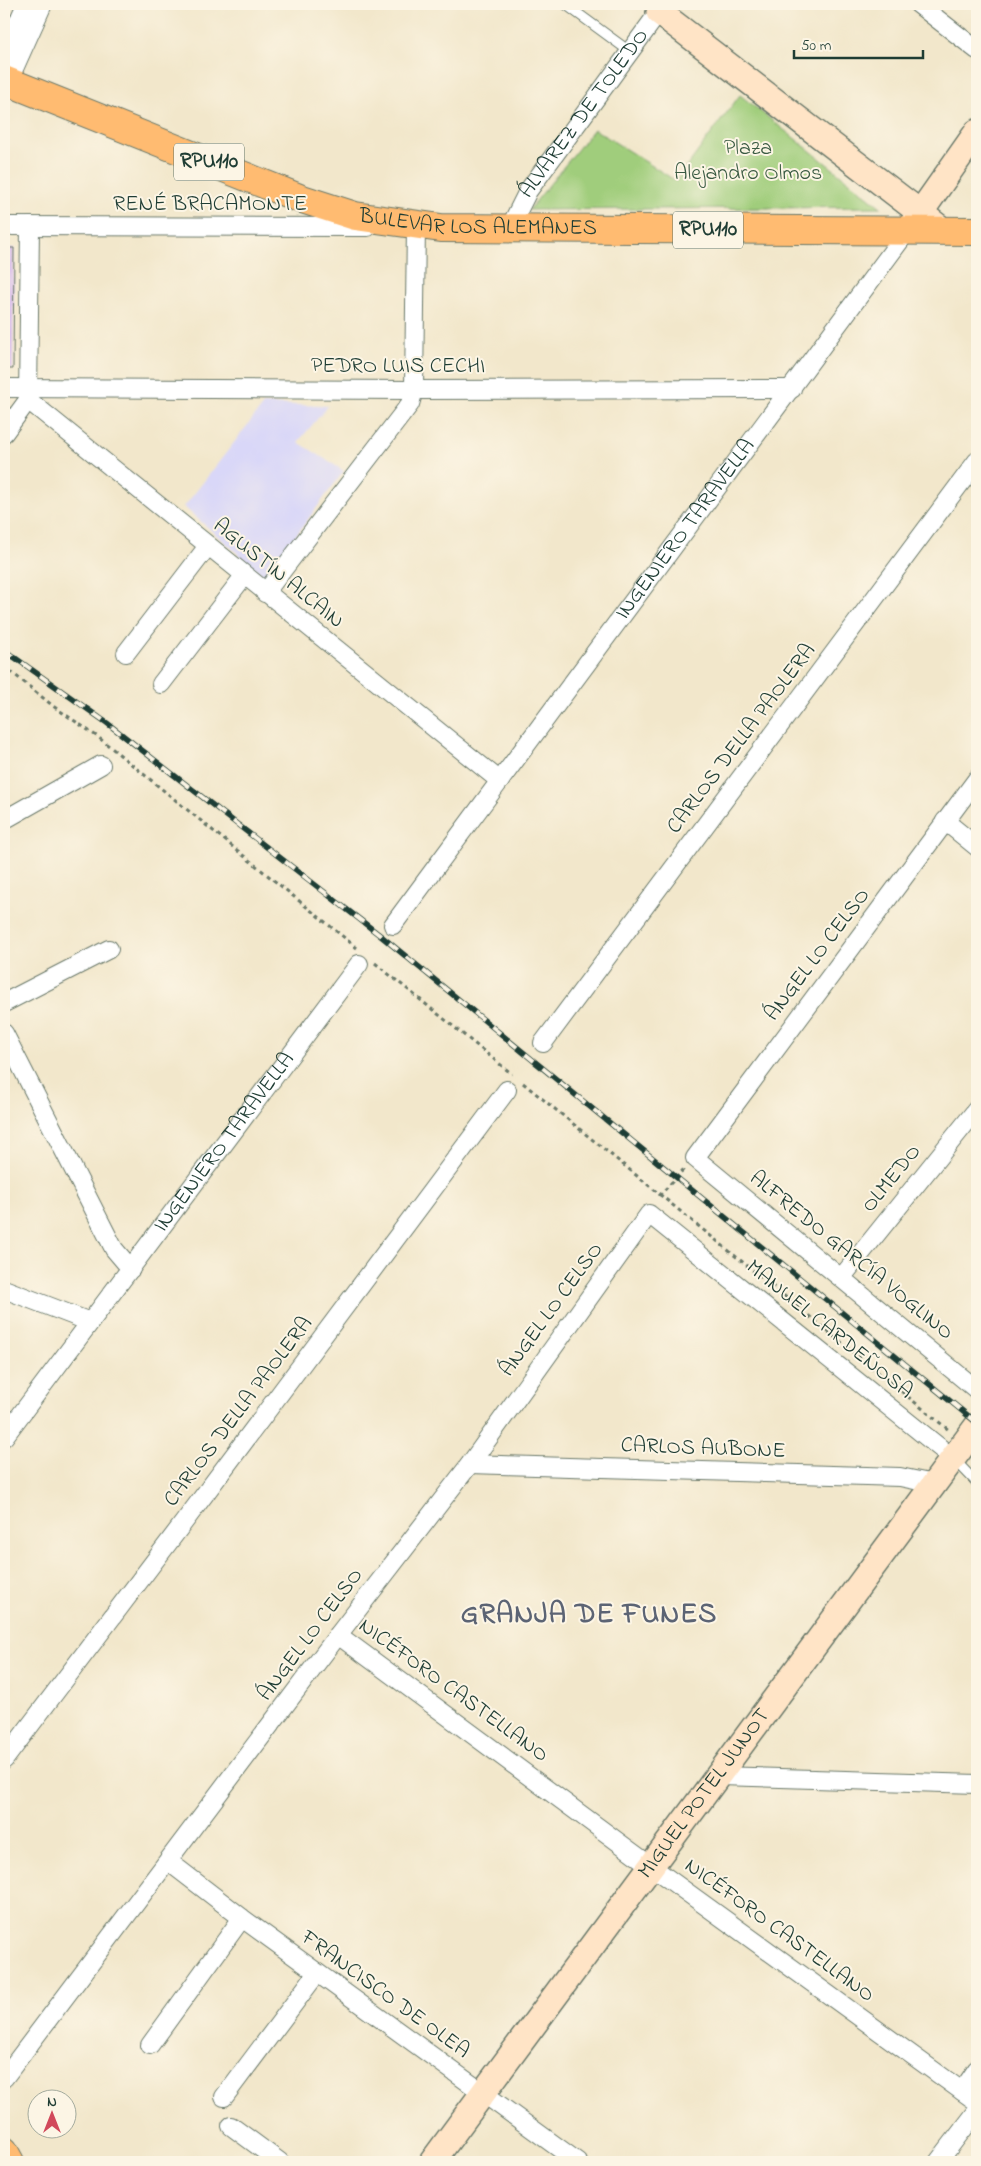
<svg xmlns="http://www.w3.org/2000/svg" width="981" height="2166" font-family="'Indie Flower',sans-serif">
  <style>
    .built { fill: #d9d7f8 }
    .green { fill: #a0cd7b; stroke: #608558 }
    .building { fill: #ceadeb }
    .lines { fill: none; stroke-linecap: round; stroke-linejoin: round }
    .service-casing { stroke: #697869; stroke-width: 11 }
    .minor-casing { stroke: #697869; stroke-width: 20 }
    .secondary-casing { stroke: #697869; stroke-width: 28 }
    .primary-casing { stroke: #697869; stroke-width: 30 }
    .path { stroke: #697869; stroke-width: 3; stroke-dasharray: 4 4; stroke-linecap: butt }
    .service { stroke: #fff; stroke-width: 9 }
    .minor { stroke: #fff; stroke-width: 18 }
    .secondary { stroke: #ffe4c6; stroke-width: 25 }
    .primary { stroke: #ffbb71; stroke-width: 28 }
    .rail-casing { stroke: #1f3d34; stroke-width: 5.5 }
    .rail { stroke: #fcf5e5; stroke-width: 4; stroke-dasharray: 11; stroke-linecap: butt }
    .labels { text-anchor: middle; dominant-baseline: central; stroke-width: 4; stroke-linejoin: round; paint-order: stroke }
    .shield { fill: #fcf5e5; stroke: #617469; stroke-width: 1 }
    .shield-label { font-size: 21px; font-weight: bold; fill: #1f3d34 }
    .street-label { font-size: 22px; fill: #1f3d34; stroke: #fcf5e5 }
    .park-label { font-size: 22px; fill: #395a42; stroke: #fcf5e5 }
    .district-label { font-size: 28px; font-weight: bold; letter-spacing: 1px; fill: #5c6474; stroke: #fcf5e5 }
  </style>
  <rect width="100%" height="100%" fill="#fcf5e5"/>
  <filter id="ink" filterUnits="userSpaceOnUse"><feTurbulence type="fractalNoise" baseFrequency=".02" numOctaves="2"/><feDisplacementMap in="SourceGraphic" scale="10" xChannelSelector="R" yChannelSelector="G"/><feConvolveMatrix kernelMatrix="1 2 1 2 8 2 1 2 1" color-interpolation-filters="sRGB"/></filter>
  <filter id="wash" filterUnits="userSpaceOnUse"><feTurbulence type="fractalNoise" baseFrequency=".0096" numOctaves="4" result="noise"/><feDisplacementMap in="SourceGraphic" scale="20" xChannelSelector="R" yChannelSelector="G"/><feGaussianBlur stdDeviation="1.12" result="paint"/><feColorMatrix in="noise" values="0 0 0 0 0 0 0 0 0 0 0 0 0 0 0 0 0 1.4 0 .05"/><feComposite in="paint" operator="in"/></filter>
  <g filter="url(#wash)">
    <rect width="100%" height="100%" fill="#f2e7cb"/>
    <path class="built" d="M264,404L328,406L298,442L344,471L265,577L184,507Z"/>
    <path class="green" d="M740,95L881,207L529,210L594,129L676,181Z"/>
    <g id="blocks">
      <path class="building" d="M4,248H14L13,369H4Z"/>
    </g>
  </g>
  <g filter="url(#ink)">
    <use href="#blocks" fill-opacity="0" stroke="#697869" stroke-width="1"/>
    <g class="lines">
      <defs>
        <path id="service" d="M565,4L629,51
          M955,1460L977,1483"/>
        <g id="minor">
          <path d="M918,4L977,50"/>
          <path d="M4,54L26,4"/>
          <path d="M8,82L43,4"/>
          <path d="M4,226L368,227"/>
          <path id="s1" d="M509,229L528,191L659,12"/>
          <path d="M4,388L414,390L792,389"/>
          <path d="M28,400L500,781"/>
          <path d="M4,433L28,400L30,226"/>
          <path d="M265,593L410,404L414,390L416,225L407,226"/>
          <path d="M126,653L208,546"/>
          <path d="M161,684L244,576"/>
          <path d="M977,779L695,1158L977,1390"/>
          <path d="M4,820L101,765"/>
          <path d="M945,821L977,847"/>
          <path id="s2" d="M393,925L908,230"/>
          <path d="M4,1003L109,949"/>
          <path d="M4,1033L114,1249L131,1269"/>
          <path d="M543,1043L977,461"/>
          <path d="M842,1277L977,1109"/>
          <path d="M4,1289L90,1322"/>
          <path id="s3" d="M4,1437L359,964"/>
          <path d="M470,1464L900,1477L934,1484"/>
          <path d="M338,1635L652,1867L977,2102"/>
          <path d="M4,1760L184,1522L507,1090"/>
          <path d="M719,1776L977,1784"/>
          <path d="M168,1861L242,1918L578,2162"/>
          <path d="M150,2045L242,1918"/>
          <path d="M4,2078L338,1635L470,1464L649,1214L954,1459"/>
          <path d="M962,2091L977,2069"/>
          <path d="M224,2097L317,1973"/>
          <path d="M231,2126L280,2162"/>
          <path d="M938,2162L977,2111"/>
        </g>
        <g id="secondary">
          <path d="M665,4L659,12L944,231"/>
          <path d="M911,226L977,132"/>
          <path id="s4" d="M432,2162L977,1426"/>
        </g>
        <g id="primary">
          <path id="s5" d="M4,80L299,198L355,216L441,228L977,231"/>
          <path d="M4,2151L10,2162"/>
        </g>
      </defs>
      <use href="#service" class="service-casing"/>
      <use href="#minor" class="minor-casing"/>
      <use href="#secondary" class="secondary-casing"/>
      <use href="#primary" class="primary-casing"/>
      <path class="path" d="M4,666L53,706L98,737L357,948
        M375,963L512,1074
        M523,1083L950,1431
        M659,1196L684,1169"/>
      <use href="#service" class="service"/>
      <use href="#minor" class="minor"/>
      <use href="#secondary" class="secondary"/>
      <use href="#primary" class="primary"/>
      <defs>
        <path id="rail" d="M4,650L107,723L381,936L977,1423"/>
      </defs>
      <use href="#rail" class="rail-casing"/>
      <use href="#rail" class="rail"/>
    </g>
  </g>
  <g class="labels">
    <g class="shield">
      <rect x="174" y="143.5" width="70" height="37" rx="4"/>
      <rect x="673" y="211.5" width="70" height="37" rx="4"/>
    </g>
    <g class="shield-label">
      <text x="209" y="162">RPU110</text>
      <text x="708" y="230">RPU110</text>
    </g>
    <g class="street-label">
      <text stroke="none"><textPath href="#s1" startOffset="138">ÁLVAREZ DE TOLEDO</textPath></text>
      <text x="210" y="205">RENÉ BRACAMONTE</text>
      <text stroke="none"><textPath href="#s5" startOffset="500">BULEVAR LOS ALEMANES</textPath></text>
      <text x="398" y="367">PEDRO LUIS CECHI</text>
      <text stroke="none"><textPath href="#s2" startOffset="492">INGENIERO TARAVELLA</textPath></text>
      <text transform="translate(278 574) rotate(39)">AGUSTÍN ALCAIN</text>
      <text transform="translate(742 739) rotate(-53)">CARLOS DELLA PAOLERA</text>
      <text transform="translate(818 955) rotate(-53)">ÁNGEL LO CELSO</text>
      <text stroke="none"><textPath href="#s3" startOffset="368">INGENIERO TARAVELLA</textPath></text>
      <text transform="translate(892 1179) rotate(-51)">OLMEDO</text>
      <text transform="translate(851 1256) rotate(39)">ALFREDO GARCÍA VOGLINO</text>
      <text transform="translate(552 1310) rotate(-54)">ÁNGEL LO CELSO</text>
      <text transform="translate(829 1330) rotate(39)">MANUEL CARDEÑOSA</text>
      <text transform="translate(239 1412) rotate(-53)">CARLOS DELLA PAOLERA</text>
      <text transform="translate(703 1449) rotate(2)">CARLOS AUBONE</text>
      <text transform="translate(311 1635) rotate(-53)">ÁNGEL LO CELSO</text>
      <text transform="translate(453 1691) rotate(36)">NICÉFORO CASTELLANO</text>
      <text stroke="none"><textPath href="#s4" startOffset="458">MIGUEL POTEL JUNOT</textPath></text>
      <text transform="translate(779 1931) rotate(36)">NICÉFORO CASTELLANO</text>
      <text transform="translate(385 1995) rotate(36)">FRANCISCO DE OLEA</text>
    </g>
    <g class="park-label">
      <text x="748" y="149">Plaza<tspan x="748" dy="25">Alejandro Olmos</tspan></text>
    </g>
    <g class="district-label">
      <text x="589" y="1615">GRANJA DE FUNES</text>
    </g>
  </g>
  <rect width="981" height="2166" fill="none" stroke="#fcf5e5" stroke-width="20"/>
  <g transform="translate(52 2114)"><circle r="24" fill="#fcf5e5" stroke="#a4ab9e"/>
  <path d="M0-4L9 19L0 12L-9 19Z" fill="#d1495b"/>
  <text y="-8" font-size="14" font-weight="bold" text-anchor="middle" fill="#1f3d34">N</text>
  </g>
  <path d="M794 50v8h129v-8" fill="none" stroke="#1f3d34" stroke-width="2.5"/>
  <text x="801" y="50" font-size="15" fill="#1f3d34" stroke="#fcf5e5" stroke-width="4" paint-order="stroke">50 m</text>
</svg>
